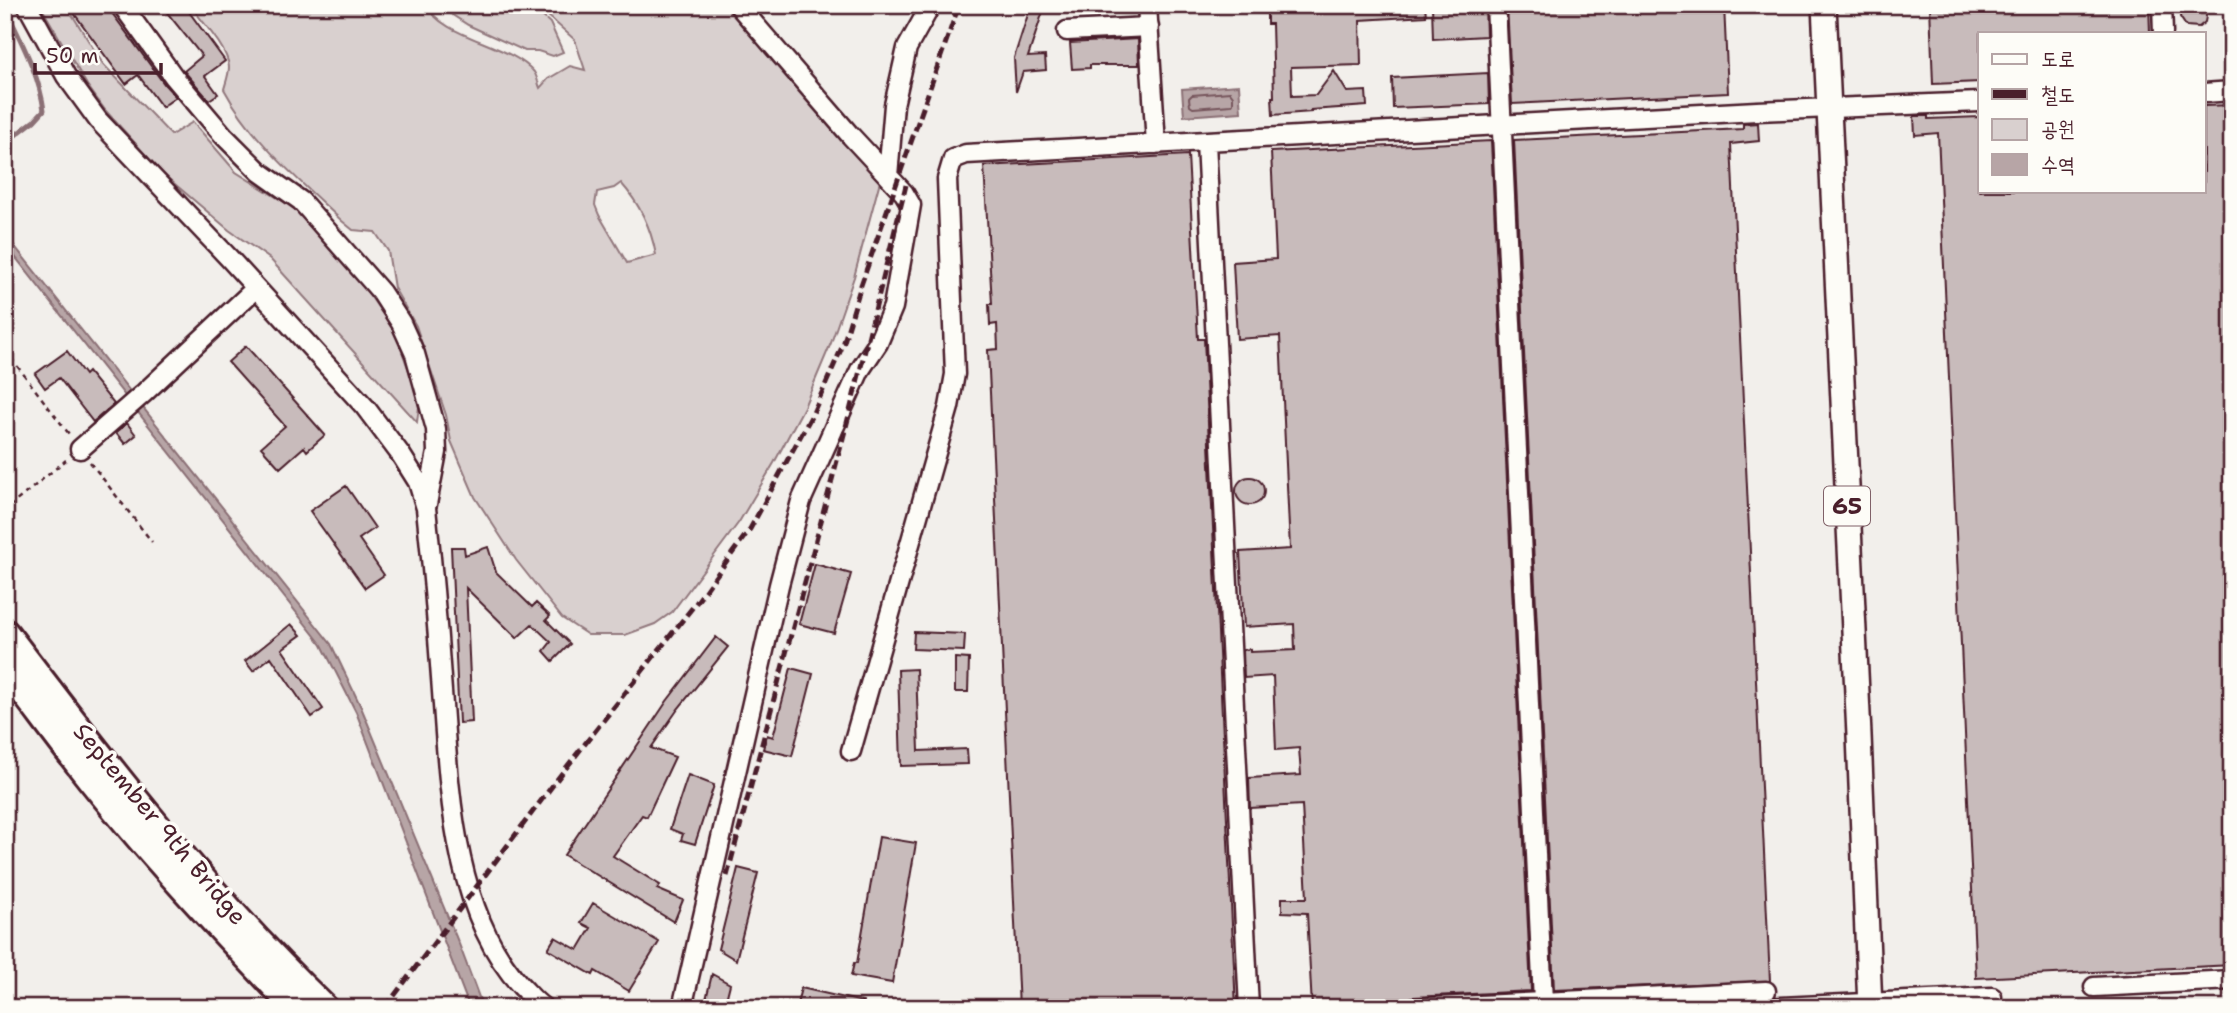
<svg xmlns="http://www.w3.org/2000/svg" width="2237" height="1013" font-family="'Shantell Sans','Poor Story',sans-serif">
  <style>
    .green { fill: #d9d0cf; stroke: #92787d; stroke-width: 2; fill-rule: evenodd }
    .water { fill: #b7a5a6; stroke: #8b6f75; stroke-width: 2 }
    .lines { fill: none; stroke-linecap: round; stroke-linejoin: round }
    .shore { stroke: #76555c; stroke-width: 2 }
    .stream { stroke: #8b6f75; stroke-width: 5 }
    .building { fill: #c8bbbb; stroke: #4a1f2b; stroke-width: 2 }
    .minor-casing { stroke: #4a1f2b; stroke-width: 23 }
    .major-casing { stroke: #4a1f2b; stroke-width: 28 }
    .highway-casing { stroke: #4a1f2b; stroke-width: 32 }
    .path { stroke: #4a1f2b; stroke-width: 2.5; stroke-dasharray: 5 5; stroke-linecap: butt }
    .minor { stroke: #fdfcf7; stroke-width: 18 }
    .major { stroke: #fdfcf7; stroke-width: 23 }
    .highway { stroke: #fdfcf7; stroke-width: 26 }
    .rail { stroke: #4a1f2b; stroke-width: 5; stroke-dasharray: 10 5; stroke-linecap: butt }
    .labels { text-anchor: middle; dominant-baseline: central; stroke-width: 7; stroke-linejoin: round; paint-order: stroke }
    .shield { fill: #fdfcf7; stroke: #806168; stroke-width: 2 }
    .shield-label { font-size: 23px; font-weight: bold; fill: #4a1f2b }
    .street-label { font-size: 24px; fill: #4a1f2b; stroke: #fdfcf7 }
  </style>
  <rect width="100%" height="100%" fill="#f2efeb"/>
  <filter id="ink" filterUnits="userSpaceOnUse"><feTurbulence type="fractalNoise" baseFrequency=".0143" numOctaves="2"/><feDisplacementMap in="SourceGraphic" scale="14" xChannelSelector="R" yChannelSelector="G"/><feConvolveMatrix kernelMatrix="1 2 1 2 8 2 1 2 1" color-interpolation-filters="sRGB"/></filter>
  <g filter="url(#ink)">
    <path class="green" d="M40,5H66L103,64L171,135L193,122L236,172L305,215L362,284L395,332L413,382L419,407L417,422L270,259L229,230L163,174L135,143L105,110L87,85Z
      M190,5H427C440,37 511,44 534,72C537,76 538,83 540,88L548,79L570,66L585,70L575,40L536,5H726L880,181L854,277L831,343L804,407L774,463L739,522L672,612L655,624L625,635H588L562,618L516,560L475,497L451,441L446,415L416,326L394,288L388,251L375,232L353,230L342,221C300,181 252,141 224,89C226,82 229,74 229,67C228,49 201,20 190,5ZM621,183C639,203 651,228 656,255L627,263L599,215L595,205L597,192L614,188Z
      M437,5H530L550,23L563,52L553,56L538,51H525L468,25Z"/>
    <path class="water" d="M1239,85L1241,112L1184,116L1182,89Z
      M5,234L331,644L361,707L459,944L483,1008H470L469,1006L356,712L322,645L5,244Z"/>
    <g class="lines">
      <path class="shore" d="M1230,92L1233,96V103L1231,105L1193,108L1190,106L1189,98L1192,95Z"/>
      <path class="stream" d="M5,7C20,40 39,73 44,110L34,121L5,143"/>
    </g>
    <path class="building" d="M68,5H106L165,85L176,97L162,107L138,75L126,84Z
      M161,5H184L225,61L205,76L218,94L209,100L184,71L202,56Z
      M1031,5H1045L1028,57L1045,56L1046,70L1023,72L1016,92L1014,58Z
      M1267,5H1425L1426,16L1360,20L1361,65L1291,67L1292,96L1316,95L1334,71L1347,92L1366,91L1367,106L1311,110V112L1273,115L1272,97H1274L1272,24H1267Z
      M1432,5H1485L1486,36L1433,39Z
      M1507,5H1724L1728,93L1512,104Z
      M1930,5H2149L2150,33H1980V82L1933,84Z
      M2182,5H2205L2207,11L2205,22L2199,27L2186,26L2180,17Z
      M1138,39L1139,65H1090V68L1072,69L1070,43Z
      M1488,73L1489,104L1393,108L1392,78Z
      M2232,105V965L1976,978L1938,133L1915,135L1914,116H1928V119L1980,117V191H2204V106Z
      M1758,123L1759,141L1731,144L1770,981L1554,990L1514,140L1743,129V124Z
      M1491,141L1531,991L1413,997L1407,999L1404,1004L1312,1008L1307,913L1282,912V898H1307L1302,805L1250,808L1249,778L1301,775L1299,748L1276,750L1273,676L1244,678L1243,650L1250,649V652L1295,650L1294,624L1244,627L1240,552L1290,549L1280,336L1237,339L1233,262L1276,259L1271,152Z
      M1188,155L1198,339H1204L1236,1008H1019L988,350L998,349L997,324L990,325L989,304H992L984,166Z
      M246,346L325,435L307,451L304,447L280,468L261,447L285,426L228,362Z
      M67,351L85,375L88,372L114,404L93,422L59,378L45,388L35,374Z
      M127,423L136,435L125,444L116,433Z
      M1236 491a14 14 0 1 1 28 0a14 14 0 1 1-28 0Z
      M346,486L375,528L359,539L384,575L365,588L310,511Z
      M451,547H464L465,555L488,547L496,572L532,607L536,603L550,616L546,620L570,644L553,661L544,651L551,642L532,624L517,638L466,588L472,722L459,723Z
      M815,564L851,574L834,633L799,624Z
      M291,624L301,635L282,649L323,709L312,717L271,657L253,671L245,661Z
      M914,632L965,634L964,651L913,649Z
      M716,637L728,647L678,709L651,748L675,757L647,817L642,815L613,856L660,885L657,889L683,900L674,922L564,855L667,701Z
      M955,658L969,659L968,692H955Z
      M791,668L813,674L792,756L763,749L767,735L773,737Z
      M916,669L919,751L967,749L968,764L901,766L898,670Z
      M688,775L714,785L695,844L681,840L683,834L670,829Z
      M879,837L916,843L892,983L851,976L854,963H857Z
      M738,868L758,873L736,960L718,949Z
      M593,903L659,942L629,991L595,971L593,975L548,949L555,937L578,950L591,928L581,923Z
      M712,974L730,984L724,1008H704Z
      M801,988L863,1002V1008H796Z"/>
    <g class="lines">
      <defs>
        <path id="minor" d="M27,5L66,76L98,120L229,258L365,407L401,455L418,482L426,508C432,564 437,621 441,678C449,778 450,908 521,986C529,994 535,1002 544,1008
          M122,5L174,77L224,136L260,172L301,201L381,292L401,323L415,354L436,429L437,452L427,504
          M1147,5L1156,144
          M2162,5L2163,33
          M1067,31L1149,27
          M2204,93L2232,91
          M1206,142L1249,1008
          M888,176L894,105L907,48L931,5
          M80,449L144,393L256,288
          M851,751L949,407L955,374L947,179L953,159L966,154L1757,111L1980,102
          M2094,987L2232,980
          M1543,1002L1766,991
          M682,1008L779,585L801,501L860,370L878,343L893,307L911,205L904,193L850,135L738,5
          M1414,1008L1543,1002L1496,5
          M1761,1008L1992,997"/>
        <path id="major" d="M1824,5L1859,735L1870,1008"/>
        <path id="highway" d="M5,633C103,762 207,896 324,1008
          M5,667C30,699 54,732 79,764C146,850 221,929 296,1008"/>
      </defs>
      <use href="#minor" class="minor-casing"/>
      <use href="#major" class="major-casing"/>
      <use href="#highway" class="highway-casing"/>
      <path class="path" d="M5,350L69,434
        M90,462L152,542
        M9,507L66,460
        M5,1005L23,1008"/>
      <use href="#minor" class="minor"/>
      <use href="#major" class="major"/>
      <use href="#highway" class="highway"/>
      <path class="rail" d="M727,876L847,423L906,185
        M385,1008L562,773L696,603L750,529L813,413L843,345L861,285L959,5"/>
    </g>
  </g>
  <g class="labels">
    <rect class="shield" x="1824" y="486.5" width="46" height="39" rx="5"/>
    <g class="shield-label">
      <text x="1847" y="506">65</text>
    </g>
    <g class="street-label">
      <text transform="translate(160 824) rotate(50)">September 9th Bridge</text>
    </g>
  </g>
  <rect width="2237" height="1013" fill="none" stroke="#fdfcf7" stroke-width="28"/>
  <rect x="14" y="14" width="2209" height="985" fill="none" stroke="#4a1f2b" stroke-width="2.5" filter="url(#ink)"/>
  <rect x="1978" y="32" width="228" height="161" fill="#fdfcf7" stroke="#b5a4a5" stroke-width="2"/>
  <rect x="1992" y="54" width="35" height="10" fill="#fdfcf7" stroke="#b5a4a5" stroke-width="2"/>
  <text x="2041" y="66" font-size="21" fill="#4a1f2b">도로</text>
  <rect x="1992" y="89" width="35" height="10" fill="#4a1f2b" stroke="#b5a4a5" stroke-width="2"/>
  <text x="2041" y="102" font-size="21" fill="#4a1f2b">철도</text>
  <rect x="1992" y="119" width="35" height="21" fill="#d9d0cf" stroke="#b5a4a5" stroke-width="2"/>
  <text x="2041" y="136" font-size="21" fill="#4a1f2b">공원</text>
  <rect x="1992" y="154" width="35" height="21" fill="#b7a5a6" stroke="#b5a4a5" stroke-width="2"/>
  <text x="2041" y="172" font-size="21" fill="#4a1f2b">수역</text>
  <path d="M35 63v10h126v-10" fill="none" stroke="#4a1f2b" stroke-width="3.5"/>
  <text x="46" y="63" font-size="21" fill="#4a1f2b" stroke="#fdfcf7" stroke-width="5" paint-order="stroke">50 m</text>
</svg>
